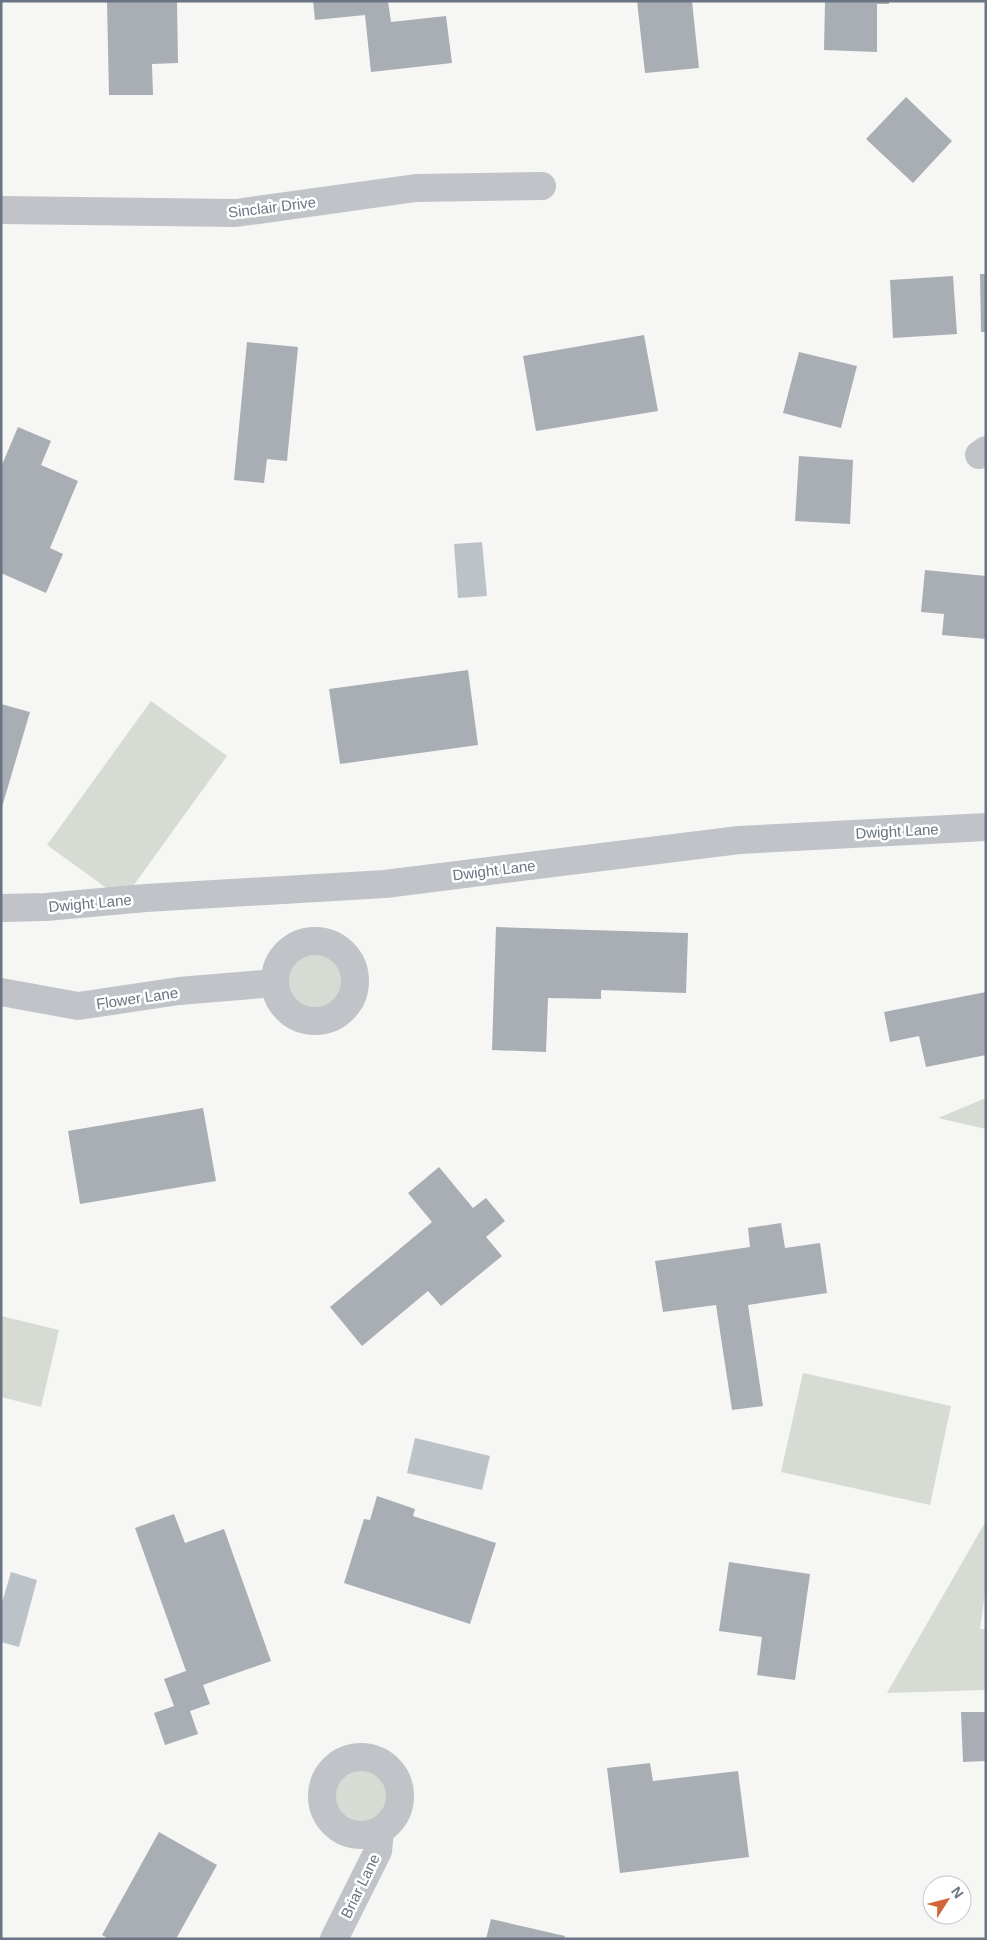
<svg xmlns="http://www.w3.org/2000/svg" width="987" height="1940" font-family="Helvetica,sans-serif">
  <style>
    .green { fill: #d6dbd3 }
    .water { fill: #bbc3c9 }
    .building { fill: #a8aeb4 }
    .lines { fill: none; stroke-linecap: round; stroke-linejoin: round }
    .minor { stroke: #c0c3c7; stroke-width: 28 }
    .labels { text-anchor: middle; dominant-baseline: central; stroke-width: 5; stroke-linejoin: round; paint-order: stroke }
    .street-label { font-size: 15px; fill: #697582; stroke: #fff }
  </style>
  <rect width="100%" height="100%" fill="#f6f6f4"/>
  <path class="green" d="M151,701L227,756L123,900L47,845Z
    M284 980a30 30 0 1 1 60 0a30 30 0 1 1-60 0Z
    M986,1098V1129L938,1118Z
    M1,1316L59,1330L41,1407L1,1397Z
    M803,1373L951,1406L930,1505L781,1472Z
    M986,1521V1585L980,1629H986V1690L887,1693Z
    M331 1797a30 30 0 1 1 60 0a30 30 0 1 1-60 0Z"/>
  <path class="water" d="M482,542L487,596L458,598L454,544Z
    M415,1438L490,1456L482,1490L407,1473Z
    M11,1572L37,1580L19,1647L1,1642V1606Z"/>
  <path class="building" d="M107,1H177L178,63L152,64L153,95H109Z
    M313,1H388L391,22L446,16L452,63L371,72L365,15L315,20Z
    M637,1H692L699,68L645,73Z
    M825,1H889V4H877V52L824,50Z
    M906,97L952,141L913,183L866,139Z
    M980,274H986V332H981Z
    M953,276L957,334L893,338L890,280Z
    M644,335L658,411L536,431L523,356Z
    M247,342L298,347L287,461L267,459L264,483L234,480Z
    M799,352L857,366L841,428L783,413Z
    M18,427L51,441L41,465L78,481L50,548L63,554L46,593L1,573V467Z
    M799,456L853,460L850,524L795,521Z
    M925,570L986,576V639L942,635L944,614L921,612Z
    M468,670L478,745L340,764L329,689Z
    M1,704L30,712L2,807H1Z
    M496,927L688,933L686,993L601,990V999L548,998L546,1052L492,1050Z
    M986,992V1055L926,1067L919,1036L890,1042L884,1012Z
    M203,1108L216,1181L80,1204L68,1131Z
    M439,1167L473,1208L486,1198L505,1221L486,1237L502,1256L441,1306L428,1291L362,1346L330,1307L432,1222L408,1193Z
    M781,1223L785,1248L820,1243L827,1293L748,1305L763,1406L732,1410L716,1305L663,1312L655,1261L750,1247L748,1228Z
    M377,1496L415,1509L413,1516L496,1543L470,1624L344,1583L364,1519L370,1520Z
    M174,1514L185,1543L224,1529L271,1661L203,1685L210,1704L190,1711L198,1734L165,1745L154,1713L174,1706L164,1679L186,1671L135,1528Z
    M729,1562L810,1574L795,1680L757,1675L762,1637L719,1631Z
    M961,1712H986V1761L963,1762Z
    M650,1763L653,1781L738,1771L749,1857L620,1873L607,1768Z
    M159,1832L217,1865L176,1939H109L102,1935Z
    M491,1919L565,1936L564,1939H486Z"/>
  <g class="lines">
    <path class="minor" d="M1,210L236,213L416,188L542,186
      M979,455L986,450
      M1,908L46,907L146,898L385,884L739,840L986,827
      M275 981a40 40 0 1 1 80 0a40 40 0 1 1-80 0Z
      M1,992L78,1006L179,991L275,983
      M322 1796a39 39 0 1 1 78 0a39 39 0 1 1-78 0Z
      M334,1939L378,1851L380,1831"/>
  </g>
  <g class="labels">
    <g class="street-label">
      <text transform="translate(272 207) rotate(-7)">Sinclair Drive</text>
      <text transform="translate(897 831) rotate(-3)">Dwight Lane</text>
      <text transform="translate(494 870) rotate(-7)">Dwight Lane</text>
      <text transform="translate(90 903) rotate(-5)">Dwight Lane</text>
      <text transform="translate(137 998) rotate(-8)">Flower Lane</text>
      <text transform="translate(360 1886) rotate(-64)">Briar Lane</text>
    </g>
  </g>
  <rect width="987" height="1940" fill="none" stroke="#697582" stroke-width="5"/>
  <g transform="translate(947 1900) rotate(54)"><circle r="24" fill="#ffffff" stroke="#c3c8cd"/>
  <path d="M0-4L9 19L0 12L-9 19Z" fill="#d16739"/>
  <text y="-8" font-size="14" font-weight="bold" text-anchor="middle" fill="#697582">N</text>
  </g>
</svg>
